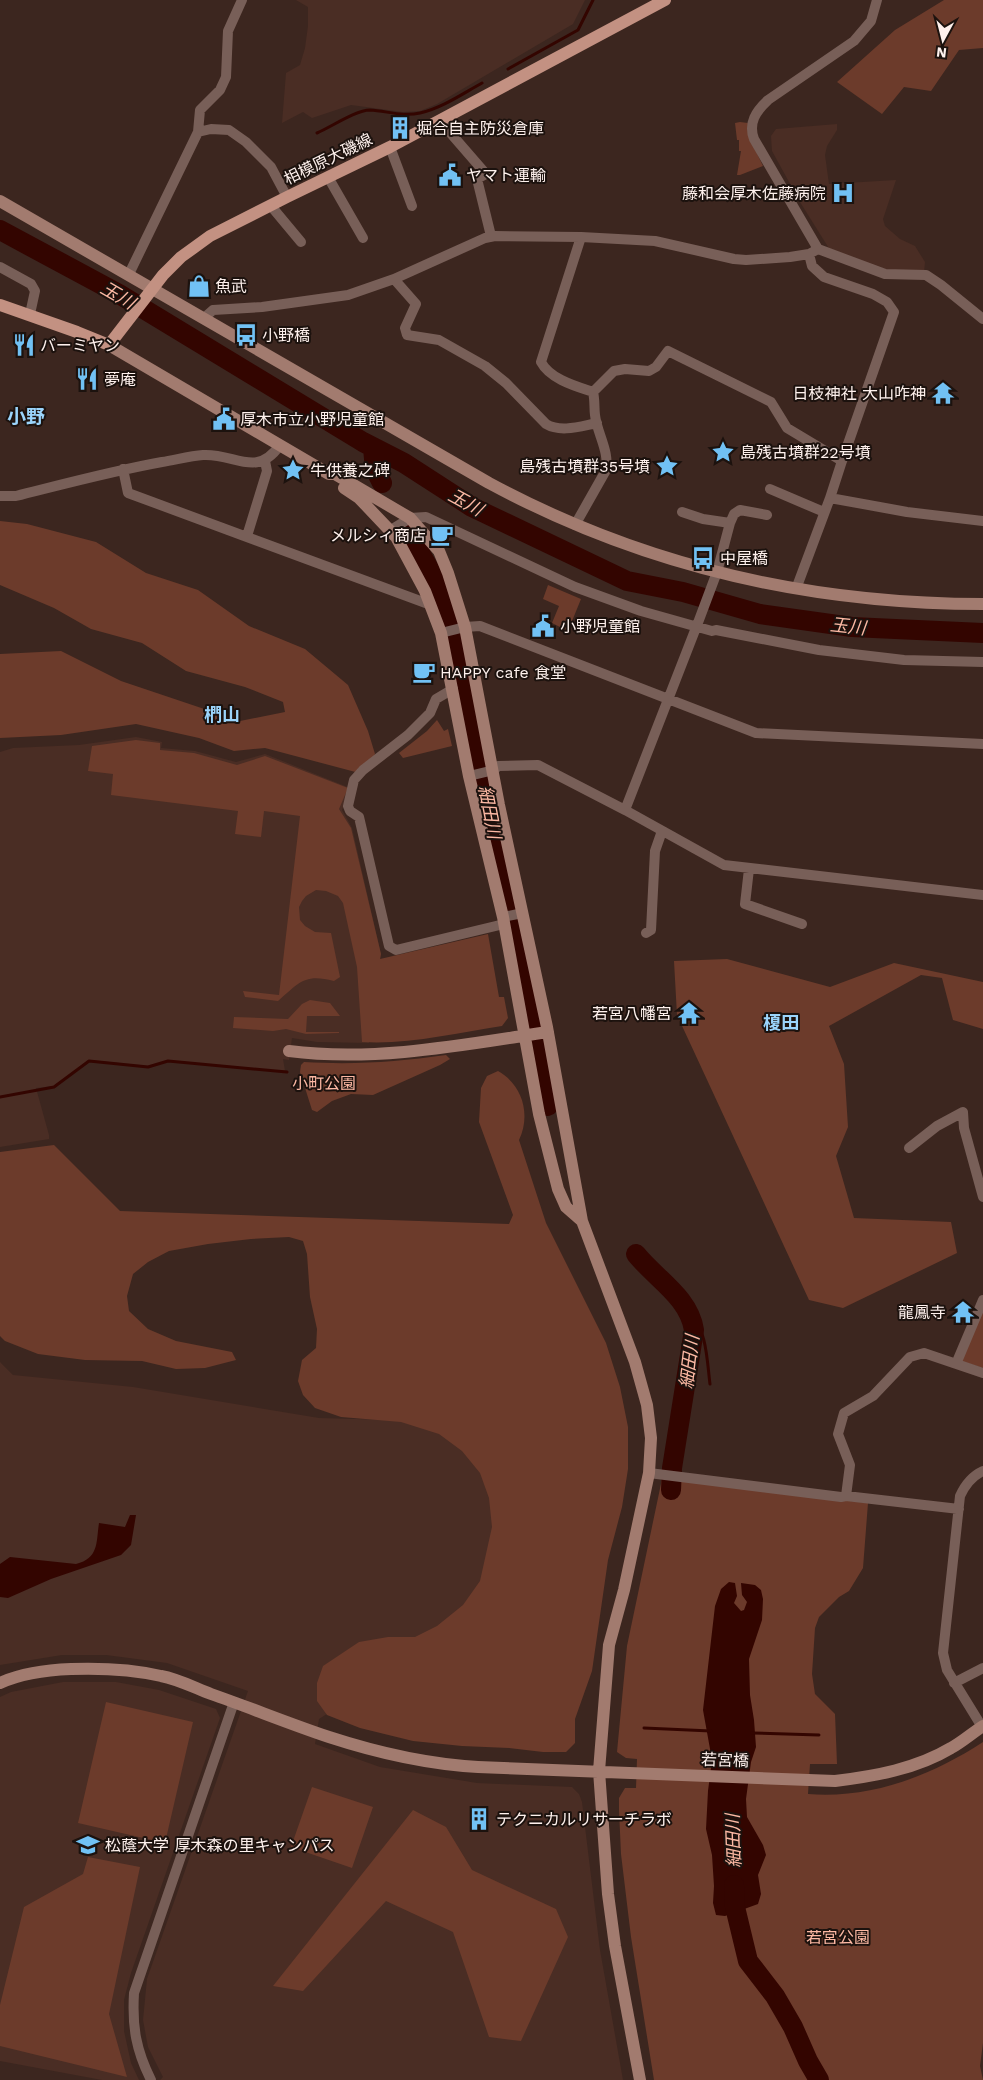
<svg xmlns="http://www.w3.org/2000/svg" width="983" height="2080" font-family="'Work Sans','Noto Sans JP',sans-serif">
  <style>
    .built { fill: #4a2d24 }
    .green { fill: #6c3b2b }
    .water { fill: #330500 }
    .lines { fill: none; stroke-linecap: round; stroke-linejoin: round }
    .stream { stroke: #330500; stroke-width: 3 }
    .river { stroke: #330500; stroke-width: 20 }
    .street { stroke: #785f58; stroke-width: 10 }
    .secondary { stroke: #a27b6f; stroke-width: 12 }
    .primary { stroke: #c39182; stroke-width: 12 }
    .labels { text-anchor: middle; dominant-baseline: central; stroke-width: 4; stroke-linejoin: round; paint-order: stroke }
    .poi-label { font-size: 16px; fill: #fef1ed; stroke: #1c120e; text-anchor: start }
    .street-label { font-size: 16px; fill: #fef1ed; stroke: #1c120e }
    .park-label { font-size: 16px; fill: #fcb8a3; stroke: #1c120e }
    .water-label { font-size: 18px; font-style: italic; fill: #fcb8a3; stroke: #1c120e }
    .neighbourhood-label { font-size: 18px; font-weight: bold; fill: #9bd4fb; stroke: #1c120e }
    .quarter-label { font-size: 19px; font-weight: bold; fill: #9bd4fb; stroke: #1c120e }
  </style>
  <rect width="100%" height="100%" fill="#3c261f"/>
  <path class="built" d="M296,0H585L573,24L437,104L420,111L403,112L351,105L312,118L303,112L282,123L286,73L300,65L305,48L308,26V7Z
    M837,124V130L827,146L825,155L829,184L896,180L883,219L885,226L900,239L915,246L925,262L924,272L886,271L830,250L800,202L772,151L771,136L776,129Z
    M136,737L162,742L161,748L195,751L236,762L265,754L350,788L342,810L352,828L381,954L369,1043L317,1042L292,1038L289,1060L283,1059L285,1071L168,1061L149,1066L89,1060L54,1086L36,1088L49,1135V1139L0,1147V752L13,748L79,745Z
    M0,1362L13,1375L133,1387L319,1418L432,1421L484,1452L508,1532L490,1609L319,1719L315,1744L380,1767L477,1783L572,1787L579,1794L582,1802L600,1950L623,2080H160L163,2077L148,2047L143,2020L147,1979L248,1691L167,1663L106,1655H62L0,1665Z
    M63,1682H116L159,1690L216,1709L220,1718L131,1973L124,2000V2031L131,2063L139,2080H102L0,2061V1697L11,1692Z"/>
  <path class="green" d="M944,0H983V48L959,50L931,91L904,87L882,114L837,82L895,30Z
    M740,122L748,123V135L763,166L740,175H737L741,151H739V140H737L735,123Z
    M0,521L27,524L96,542L146,573L198,590L249,626L305,649L348,685L368,731L375,754L363,774L265,748L234,751L199,738L136,724L61,735L0,738V654L61,651L121,681L240,721L285,712L283,702L245,687L186,671L142,643L91,629L54,608L0,585Z
    M548,585L581,599L568,631L552,623L559,606L543,599Z
    M437,720L444,731L448,729L452,746L403,758L399,753L427,731Z
    M136,740L160,743V750L194,753L237,765L265,756L348,788L339,809L351,828L381,954L380,959L488,934L499,997H504L508,1018L502,1026C456,1033 407,1045 362,1042L357,967L343,903L338,896L326,891L316,890L306,896L302,901L299,907L300,920L305,926L315,932L331,933L340,977L334,981C304,973 299,983 278,1001L245,997L243,991L279,995L300,816L264,811L261,837L235,834L238,811L111,795L113,774L88,771L92,746Z
    M727,959L830,987L894,963L983,982V1029L953,1020L942,978L921,975L829,1026L844,1064L848,1127L836,1156L854,1218L951,1222L957,1253L843,1308L809,1300L677,1015L674,961Z
    M310,1000L330,1003L340,1016H307L306,1032H339V1033L306,1034L286,1029L273,1031L233,1028L234,1017L288,1019L302,1004Z
    M446,1055L450,1059L440,1065L373,1095L351,1094L332,1101L317,1112L312,1110L300,1072L301,1065L304,1062C354,1065 397,1062 446,1055Z
    M498,1071C523,1085 531,1115 519,1140L546,1223L606,1343L620,1387L628,1427V1469L622,1507L608,1560L592,1671L575,1719V1743L566,1752H543L509,1748L462,1746L413,1741L360,1728L327,1715L317,1701V1683L323,1666L359,1642L388,1637H415L437,1626L463,1605L480,1581L492,1527L489,1498L480,1473L462,1451L439,1434L401,1422L341,1417L315,1408L303,1395L298,1381L302,1360L316,1348L317,1329L310,1297L307,1254L303,1241L289,1237L251,1239L208,1244L169,1251L148,1262L133,1274L127,1296L129,1311L148,1329L176,1341L232,1352L236,1360L205,1368L176,1369L142,1361L85,1360L38,1354L5,1341L0,1336V1152L54,1145L120,1211L509,1224L513,1215L479,1122L481,1088L487,1076Z
    M983,1309V1368L961,1361Z
    M662,1479L868,1503L863,1568L849,1591L839,1597L819,1617L815,1628L812,1674L815,1694L835,1714L837,1764H810L808,1794C871,1799 931,1776 983,1742V2043L980,2066L983,2080H654L631,1937L621,1854L619,1810V1798L625,1788H636L637,1759L626,1758L617,1752L627,1646Z
    M106,1702L193,1722L165,1843L78,1823Z
    M312,1787L373,1807L352,1868L291,1847Z
    M413,1810L446,1827L472,1870L556,1909L568,1937L521,2041L489,2037L453,1932L386,1901L303,1991L273,1986Z
    M88,1857L140,1867L109,2014L127,2077L0,2046V2005L24,1907L83,1874Z"/>
  <path class="water" d="M130,1515H136L131,1545L121,1555L51,1579L8,1598L0,1597V1564L10,1557L76,1564C99,1558 96,1543 99,1523L125,1527Z
    M729,1582L735,1583L737,1596L734,1603L741,1611L744,1610L747,1602L742,1595L741,1583L755,1585L761,1590L763,1599L762,1620L749,1659L750,1695L754,1720L756,1747L751,1762L746,1799L747,1817L763,1845L766,1855L758,1875L761,1894L758,1904L725,1916L716,1915L713,1903L714,1886L712,1855L706,1829L708,1791L712,1760L703,1710L715,1606L721,1589Z"/>
  <g class="lines">
    <path class="stream" d="M508,69L578,30L593,0
      M317,133C331,127 356,110 370,110C387,111 403,117 420,113C442,108 462,94 482,83
      M0,1097L54,1087L89,1061L148,1067L168,1061L287,1072
      M690,1313C707,1330 707,1361 710,1384
      M644,1728L711,1731
      M752,1733L819,1735"/>
    <path class="river" d="M0,230L119,294L363,442L404,463L472,507L627,581L683,592L760,614L852,627L983,633
      M373,448L375,469L382,483
      M405,527L431,572L445,605L456,637L534,1024L548,1106
      M636,1254C656,1279 689,1297 694,1330L672,1468L671,1490
      M734,1885L735,1907L748,1961L775,1996L793,2027L808,2061L819,2080"/>
    <path class="street" d="M440,121L486,174L477,179L491,236
      M198,132L200,110L220,90L226,77L228,31L242,0
      M390,147L412,206
      M328,177L363,238
      M271,206L301,242
      M818,249L885,274L926,275L941,285L983,319
      M809,254L812,266L824,277L873,294L887,302L894,312L842,461
      M0,267L31,284L35,291L30,314
      M129,274L198,132L211,129L229,130L246,142L271,167L287,197
      M394,279L416,304L405,328L407,335L439,340L485,366L506,383L546,424C561,433 581,426 597,423
      M204,318L213,310L262,307L348,295L394,279L485,238L495,236L581,237L655,241L734,259L746,260L790,257L809,254L818,249L754,139C748,123 756,111 768,100L854,41L871,21L877,0
      M593,392L614,371L625,369L649,371L656,367L668,351L771,402L787,428L842,461L830,498
      M123,469L128,493L431,605
      M770,489L824,512
      M0,496H16C64,484 112,471 162,462C175,460 190,456 203,455C235,453 256,479 280,445
      M682,512L703,519L730,523L734,514L740,510L767,515
      M575,525L605,472C611,453 597,434 595,415C594,407 595,400 593,392C575,386 550,379 541,362L581,237
      M391,530L410,518L426,517L575,587L641,611L712,631L716,630L819,650L904,660L983,662
      M247,536L267,471L265,461
      M796,589L830,498L907,512L983,521
      M441,633L465,627L480,626L756,733L983,744
      M453,689L436,699L430,713L408,735L363,770L354,780L348,806L350,811L359,817L389,946L396,950L504,924
      M469,776L494,770L498,766L538,765L625,810L699,620L717,572L730,523
      M625,810L724,865L983,895
      M749,869L745,904L802,924
      M503,917L523,913
      M646,933L651,930L655,851L662,831
      M909,1148L937,1126L963,1112L964,1128L983,1197
      M956,1364L983,1300
      M649,1473L841,1497L846,1496L959,1509
      M846,1496L850,1465L838,1434L844,1413L873,1396L910,1357L924,1353L983,1373
      M954,1683L983,1668
      M982,1727L947,1670L943,1653L960,1496C965,1485 972,1476 983,1471
      M151,2080C136,2050 132,2027 134,1993L234,1702"/>
    <path class="secondary" d="M0,201L489,483C643,566 809,604 983,604
      M109,345L329,474H335L410,518L439,551L448,573L465,627L499,805L547,1027L582,1221L635,1362L647,1405L651,1438L649,1473L624,1590L609,1645L599,1771L608,1894L615,1946L640,2080
      M344,488L359,498L396,537L425,591L441,633L469,776L503,917L539,1114L558,1189L566,1207L582,1221
      M289,1051C375,1062 463,1045 548,1032
      M0,1683C22,1673 47,1670 71,1669C101,1668 131,1669 161,1676C178,1679 195,1688 211,1694C251,1708 290,1724 329,1737C378,1753 426,1764 478,1767L835,1781C875,1776 916,1769 951,1748C962,1742 972,1733 983,1726"/>
    <path class="primary" d="M0,305L77,332L109,345L163,275L181,257L210,236L287,197L390,147L665,0"/>
  </g>
  <defs>
    <symbol id="building-bare" viewBox="-9 -9 18 18"><path d="M-4-6H4V6H1V3H-1V6H-4ZM-2.5-4.3h1.7v1.8h-1.7ZM.8-4.3h1.7v1.8H.8ZM-2.5-1h1.7V.8h-1.7ZM.8-1h1.7V.8H.8Z" fill="#71c1f4" stroke="#1c120e" stroke-width="2.5" paint-order="stroke"/></symbol>
    <symbol id="civic-bare" viewBox="-9 -9 18 18"><path d="M-.6-6.5H3V-4.5H.6V-3L4-1V1h2V6H-6V1h2V-1L-.6-3ZM-1.2 2.5V6h2.4V2.5Z" fill="#71c1f4" stroke="#1c120e" stroke-width="2.5" paint-order="stroke"/></symbol>
    <symbol id="hospital-bare" viewBox="-9 -9 18 18"><path d="M-5-5h3v3.5h4V-5h3V5h-3V1.5h-4V5h-3Z" fill="#71c1f4" stroke="#1c120e" stroke-width="2.5" paint-order="stroke"/></symbol>
    <symbol id="shop-bare" viewBox="-9 -9 18 18"><path d="M-5-2.5h2.3a2.7 3.5 0 0 1 5.4 0H5L5.5 6h-11ZM-1.5-2.5h3a1.5 2.3 0 0 0-3 0Z" fill="#71c1f4" stroke="#1c120e" stroke-width="2.5" paint-order="stroke"/></symbol>
    <symbol id="bus-bare" viewBox="-9 -9 18 18"><path d="M-5-6H5V4H4V6H2V4H-2V6H-4V4H-5ZM-3.5-4V0h7V-4ZM-3.5 1.2v1.5H-2V1.2ZM2 1.2v1.5H3.5V1.2Z" fill="#71c1f4" stroke="#1c120e" stroke-width="2.5" paint-order="stroke"/></symbol>
    <symbol id="restaurant-bare" viewBox="-9 -9 18 18"><path d="M-5-6h1v4h1v-4h1v4h1v-4h1v5L-1.5 .5V6h-2V.5L-5-1ZM5-6V6H3V1.5H1.5Q1.5-4 5-6Z" fill="#71c1f4" stroke="#1c120e" stroke-width="2.5" paint-order="stroke"/></symbol>
    <symbol id="temple-bare" viewBox="-9 -9 18 18"><path d="M0-6L5-2H3V0L6.5 2.5H4V6H1.5V3h-3V6H-4V2.5H-6.5L-3 0V-2H-5Z" fill="#71c1f4" stroke="#1c120e" stroke-width="2.5" paint-order="stroke"/></symbol>
    <symbol id="sight-bare" viewBox="-9 -9 18 18"><path d="M0-6L1.8-2.2L6-1.7L2.9 1.2L3.7 5.4L0 3.3L-3.7 5.4L-2.9 1.2L-6-1.7L-1.8-2.2Z" fill="#71c1f4" stroke="#1c120e" stroke-width="2.5" paint-order="stroke"/></symbol>
    <symbol id="cafe-bare" viewBox="-9 -9 18 18"><path d="M-5.5-4.5H6V0H3Q3 3.5 0 3.5H-2.5Q-5.5 3.5-5.5 0ZM3-3.2v2h1.7v-2ZM-6 4.5H4V6H-6Z" fill="#71c1f4" stroke="#1c120e" stroke-width="2.5" paint-order="stroke"/></symbol>
    <symbol id="university-bare" viewBox="-9 -9 18 18"><path d="M0-5L7-2L0 1L-7-2ZM-4 1L0 2.5L4 1V4Q0 6-4 4Z" fill="#71c1f4" stroke="#1c120e" stroke-width="2.5" paint-order="stroke"/></symbol>
  </defs>
  <g fill-rule="evenodd">
    <use href="#building-bare" x="384" y="112" width="32" height="32"/>
    <use href="#civic-bare" x="434" y="159" width="32" height="32"/>
    <use href="#hospital-bare" x="827" y="177" width="32" height="32"/>
    <use href="#shop-bare" x="183" y="270" width="32" height="32"/>
    <use href="#bus-bare" x="230" y="319" width="32" height="32"/>
    <use href="#restaurant-bare" x="8" y="329" width="32" height="32"/>
    <use href="#restaurant-bare" x="71" y="363" width="32" height="32"/>
    <use href="#temple-bare" x="927" y="377" width="32" height="32"/>
    <use href="#civic-bare" x="208" y="403" width="32" height="32"/>
    <use href="#sight-bare" x="707" y="436" width="32" height="32"/>
    <use href="#sight-bare" x="651" y="450" width="32" height="32"/>
    <use href="#sight-bare" x="277" y="454" width="32" height="32"/>
    <use href="#cafe-bare" x="426" y="519" width="32" height="32"/>
    <use href="#bus-bare" x="687" y="542" width="32" height="32"/>
    <use href="#civic-bare" x="527" y="610" width="32" height="32"/>
    <use href="#cafe-bare" x="408" y="656" width="32" height="32"/>
    <use href="#temple-bare" x="673" y="997" width="32" height="32"/>
    <use href="#temple-bare" x="947" y="1296" width="32" height="32"/>
    <use href="#building-bare" x="463" y="1803" width="32" height="32"/>
    <use href="#university-bare" x="72" y="1829" width="32" height="32"/>
  </g>
  <g class="labels">
    <g class="poi-label">
      <text x="416" y="128">堀合自主防災倉庫</text>
      <text x="466" y="175">ヤマト運輸</text>
      <text x="826" y="193" text-anchor="end">藤和会厚木佐藤病院</text>
      <text x="215" y="286">魚武</text>
      <text x="262" y="335">小野橋</text>
      <text x="40" y="345">バーミヤン</text>
      <text x="104" y="379">夢庵</text>
      <text x="926" y="393" text-anchor="end">日枝神社 大山咋神</text>
      <text x="240" y="419">厚木市立小野児童館</text>
      <text x="740" y="452">島残古墳群22号墳</text>
      <text x="650" y="466" text-anchor="end">島残古墳群35号墳</text>
      <text x="310" y="470">牛供養之碑</text>
      <text x="426" y="535" text-anchor="end">メルシィ商店</text>
      <text x="720" y="558">中屋橋</text>
      <text x="560" y="626">小野児童館</text>
      <text x="440" y="672">HAPPY cafe 食堂</text>
      <text x="672" y="1013" text-anchor="end">若宮八幡宮</text>
      <text x="946" y="1312" text-anchor="end">龍鳳寺</text>
      <text x="496" y="1819">テクニカルリサーチラボ</text>
      <text x="105" y="1845">松蔭大学 厚木森の里キャンパス</text>
    </g>
    <g class="street-label">
      <text transform="translate(328 159) rotate(-26)">相模原大磯線</text>
      <text transform="translate(725 1760) rotate(2)">若宮橋</text>
    </g>
    <g class="park-label">
      <text x="324" y="1083">小町公園</text>
      <text x="838" y="1937">若宮公園</text>
    </g>
    <g class="water-label">
      <text transform="translate(118 295) rotate(30)">玉川</text>
      <text transform="translate(466 502) rotate(29)">玉川</text>
      <text transform="translate(848 626) rotate(6)">玉川</text>
      <text transform="translate(490 812) rotate(79)">細田川</text>
      <text transform="translate(689 1362) rotate(-83)">細田川</text>
      <text transform="translate(733 1841) rotate(-92)">細田川</text>
    </g>
    <g class="neighbourhood-label">
      <text x="222" y="714">椚山</text>
      <text x="781" y="1022">榎田</text>
    </g>
    <g class="quarter-label">
      <text x="26" y="416">小野</text>
    </g>
  </g>
  <g transform="translate(943 40) rotate(187)" stroke="#1c120e" stroke-width="4" paint-order="stroke">
  <path d="M0-4L9 19L0 12L-9 19Z" fill="#fef1ed"/>
  <text y="-8" font-size="14" font-weight="bold" text-anchor="middle" fill="#fef1ed">N</text>
  </g>
</svg>
